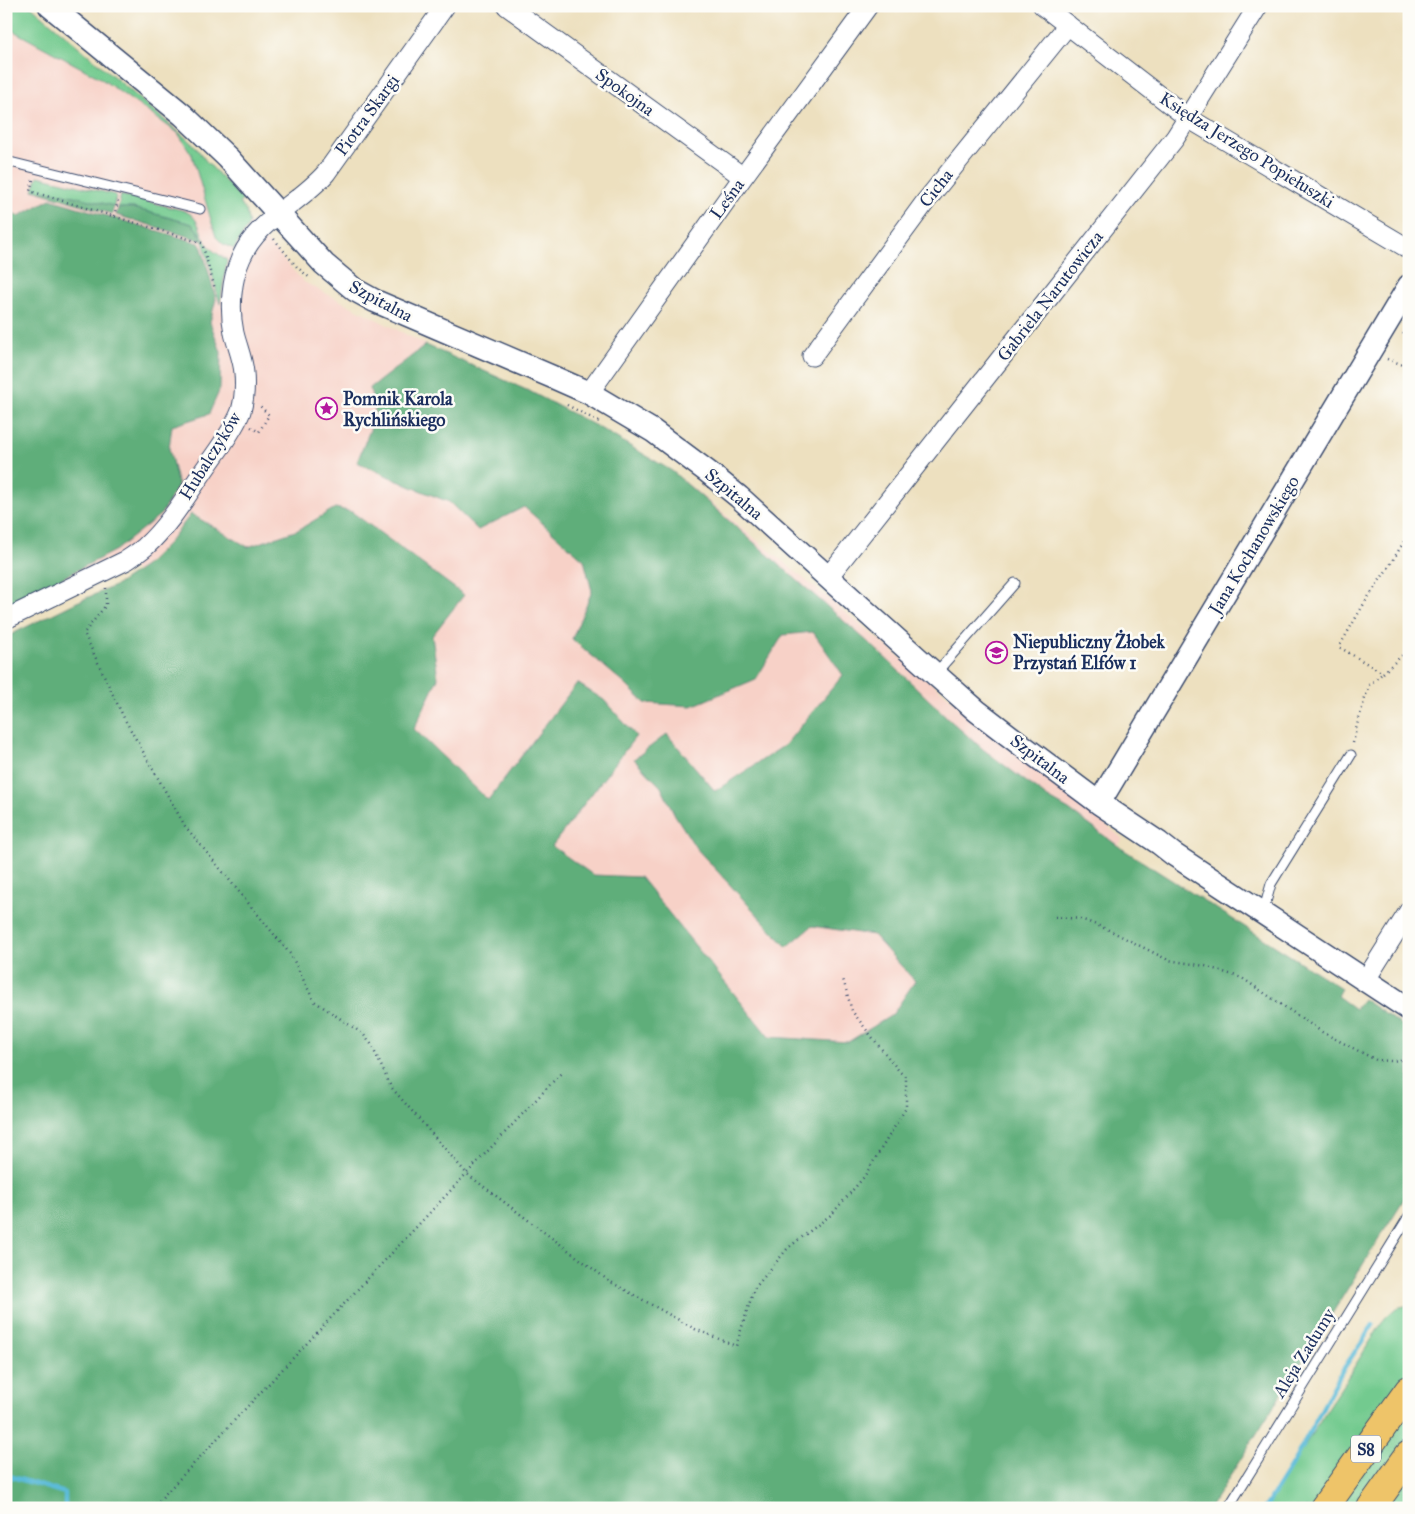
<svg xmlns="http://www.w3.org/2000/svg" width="1415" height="1514" font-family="'IM FELL Great Primer',serif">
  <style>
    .built { fill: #f7d1c7 }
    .green { fill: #73ca8f; stroke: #477c76 }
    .forest { fill: #5eae7a; stroke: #3c6e6c }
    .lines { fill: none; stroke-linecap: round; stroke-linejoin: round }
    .stream { stroke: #5bbbd9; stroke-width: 4.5 }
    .service-casing { stroke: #3a4a6d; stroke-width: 11 }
    .minor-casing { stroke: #3a4a6d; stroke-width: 21 }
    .tertiary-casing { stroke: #3a4a6d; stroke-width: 25 }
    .motorway-casing { stroke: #3a4a6d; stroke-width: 30 }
    .path { stroke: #3a4a6d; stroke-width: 2.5; stroke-dasharray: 1 4; stroke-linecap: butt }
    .service { stroke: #fff; stroke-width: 9 }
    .minor { stroke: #fff; stroke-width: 19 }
    .tertiary { stroke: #fff; stroke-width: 22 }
    .motorway { stroke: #eec469; stroke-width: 28 }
    .labels { text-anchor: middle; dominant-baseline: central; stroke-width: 5; stroke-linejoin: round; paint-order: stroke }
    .shield { fill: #fdfcf7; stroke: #5f6c8c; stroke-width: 1 }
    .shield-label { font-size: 16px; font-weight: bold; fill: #1b2f5e }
    .street-label { font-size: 18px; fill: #1b2f5e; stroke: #fdfcf7 }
    .poi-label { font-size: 18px; font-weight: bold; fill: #1b2f5e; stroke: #fdfcf7; text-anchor: start }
  </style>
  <rect width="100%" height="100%" fill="#fdfcf7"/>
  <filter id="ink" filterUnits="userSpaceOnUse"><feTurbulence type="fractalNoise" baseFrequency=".02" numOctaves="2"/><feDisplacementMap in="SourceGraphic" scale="10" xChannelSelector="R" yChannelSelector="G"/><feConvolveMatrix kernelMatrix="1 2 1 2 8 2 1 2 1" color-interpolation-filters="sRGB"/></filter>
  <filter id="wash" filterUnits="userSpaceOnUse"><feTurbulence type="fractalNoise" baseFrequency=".0096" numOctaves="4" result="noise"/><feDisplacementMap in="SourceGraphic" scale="20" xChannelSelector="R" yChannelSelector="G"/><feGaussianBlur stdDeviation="1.12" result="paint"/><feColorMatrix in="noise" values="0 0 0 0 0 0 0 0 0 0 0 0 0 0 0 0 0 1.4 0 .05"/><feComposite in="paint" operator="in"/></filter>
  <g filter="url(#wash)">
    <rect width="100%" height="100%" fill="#ede0bf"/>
    <path class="built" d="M6,6H27L176,128L248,221L304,282L672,471L1123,839L832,1214L119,555L6,601Z"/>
    <path class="green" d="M6,6H31L194,145L206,161L243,200L239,203L246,211L249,224L234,249L223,244L216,237L192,155L178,133L100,78L6,27Z
      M38,176L116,195L114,206L61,193L33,190Z
      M121,195L182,210C201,216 198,232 208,245C213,252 220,255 227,260L220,304L203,241L198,231L192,224L133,208H118Z
      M1409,1305V1506L1407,1508H1265L1385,1318L1396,1308Z"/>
    <path class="forest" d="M33,190L61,193L114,206L112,214Z
      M50,199L199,243L202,248L216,299L210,322L221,352L220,389L209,414L172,426L169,448L178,486L161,514L116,550L6,607V210L19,216Z
      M118,208H133L192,224L198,231L203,241L116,215Z
      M426,345L531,392L598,427L672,471L876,649L952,722L984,750L1048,798L1069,810L1121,848L1341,988L1337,996L1355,1009L1363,999L1409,1030V1191L1210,1508H6V639L10,635L77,602L117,585L146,565L170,541L191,514L248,547L298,530L335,508L352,512L464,595L432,636L438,678L414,729L488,800L577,683L604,700L636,736L552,846L593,875L640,877L769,1037L848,1042L892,1015L915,981L873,935L812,926L787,947L696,848L675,815L661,787L634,759L667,734L715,791L785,745L843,675L813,632L783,635L756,679L692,706L645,703L624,683L572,639L592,591L584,560L524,507L478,530L449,502L409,486L357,462L376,415L370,388Z"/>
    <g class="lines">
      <path class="stream" d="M6,1475L65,1493V1508
        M1265,1508L1293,1463L1342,1371L1373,1325"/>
    </g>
  </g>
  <g filter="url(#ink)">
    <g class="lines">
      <defs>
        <path id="service" d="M6,161L200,209
          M935,674L1015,583
          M1261,911L1266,902L1271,884L1351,755
          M1228,1508L1409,1216"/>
        <path id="minor" d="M507,6L743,177
          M1043,6L1188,118L1409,249
          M812,356L926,201L1068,25
          M589,393L743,177L868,6
          M828,577L1175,138L1258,6
          M6,619L127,560C133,556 139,552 145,547C170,524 188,493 207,466C218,450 235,428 241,411C244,400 245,384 244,373C243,359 237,346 234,333C229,309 231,280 241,258C258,219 299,204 326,173L445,6
          M1365,981L1409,911"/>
        <path id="tertiary" d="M50,6L183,115L228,158L324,264L355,290L375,301L555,378L589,393L653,431L708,472L739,497L935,674L977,711L1024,747L1099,803L1159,843L1173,854L1409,1009
          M1099,803L1409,286"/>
        <path id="motorway" d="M1324,1508L1409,1390
          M1371,1508L1409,1455"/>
      </defs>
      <use href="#service" class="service-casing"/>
      <use href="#minor" class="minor-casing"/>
      <use href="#tertiary" class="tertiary-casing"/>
      <use href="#motorway" class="motorway-casing"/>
      <path class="path" d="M33,180L30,191L202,243L215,289
        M114,216L118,201
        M274,239L297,267L311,279
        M1403,333L1409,342
        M1387,359L1409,367
        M567,405L601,423
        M251,427L259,432L269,415L259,405
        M1409,533L1390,565L1365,602L1339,647L1383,673L1409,649
        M106,588V605L84,633L124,718L185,826L291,955L314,1001L363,1034L371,1044L391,1087L467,1174L609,1281L695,1329L736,1346L754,1289L788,1248L832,1214L864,1177L906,1108V1077L900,1072L879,1046L852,1011L843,979
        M1353,743L1357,725L1369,685L1383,673
        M1055,917L1081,919L1109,930L1168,960L1205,966L1242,978L1322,1032L1376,1060L1391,1061L1409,1059
        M152,1508L563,1071"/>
      <use href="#service" class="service"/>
      <use href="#minor" class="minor"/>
      <use href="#tertiary" class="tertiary"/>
      <use href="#motorway" class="motorway"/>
    </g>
  </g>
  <defs>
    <symbol id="sight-ring" viewBox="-11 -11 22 22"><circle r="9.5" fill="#fdfcf7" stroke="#b5179e" stroke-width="1.5"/><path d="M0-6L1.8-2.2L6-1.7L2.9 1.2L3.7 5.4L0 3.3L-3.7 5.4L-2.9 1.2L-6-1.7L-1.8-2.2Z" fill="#b5179e"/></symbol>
    <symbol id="school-ring" viewBox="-11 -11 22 22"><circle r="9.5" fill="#fdfcf7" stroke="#b5179e" stroke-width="1.5"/><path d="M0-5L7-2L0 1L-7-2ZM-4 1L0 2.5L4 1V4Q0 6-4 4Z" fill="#b5179e"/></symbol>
  </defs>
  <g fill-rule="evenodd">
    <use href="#sight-ring" x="314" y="396" width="25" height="25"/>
    <use href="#school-ring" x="984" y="640" width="25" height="25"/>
  </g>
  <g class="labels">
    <rect class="shield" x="1351" y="1435.5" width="30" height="27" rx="4"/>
    <g class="shield-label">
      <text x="1366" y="1449">S8</text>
    </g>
    <g class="street-label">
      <text transform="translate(625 92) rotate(36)">Spokojna</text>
      <text transform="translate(367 115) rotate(-54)">Piotra Skargi</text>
      <text transform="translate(1247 150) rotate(32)">Księdza Jerzego Popiełuszki</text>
      <text transform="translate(936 188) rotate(-52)">Cicha</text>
      <text transform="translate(727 199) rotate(-54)">Leśna</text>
      <text transform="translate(1050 296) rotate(-52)">Gabriela Narutowicza</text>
      <text transform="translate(381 301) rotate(28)">Szpitalna</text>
      <text transform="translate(210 456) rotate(-58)">Hubalczyków</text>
      <text transform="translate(734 494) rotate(40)">Szpitalna</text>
      <text transform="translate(1254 545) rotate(-59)">Jana Kochanowskiego</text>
      <text transform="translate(1040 759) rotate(37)">Szpitalna</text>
      <text transform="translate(1304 1353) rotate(-58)">Aleja Zadumy</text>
    </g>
    <g class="poi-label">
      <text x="343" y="399">Pomnik Karola<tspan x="343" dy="21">Rychlińskiego</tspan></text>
      <text x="1013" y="642">Niepubliczny Żłobek<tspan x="1013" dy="21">Przystań Elfów 1</tspan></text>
    </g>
  </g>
  <rect width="1415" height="1514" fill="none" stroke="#fdfcf7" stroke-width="25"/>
</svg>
